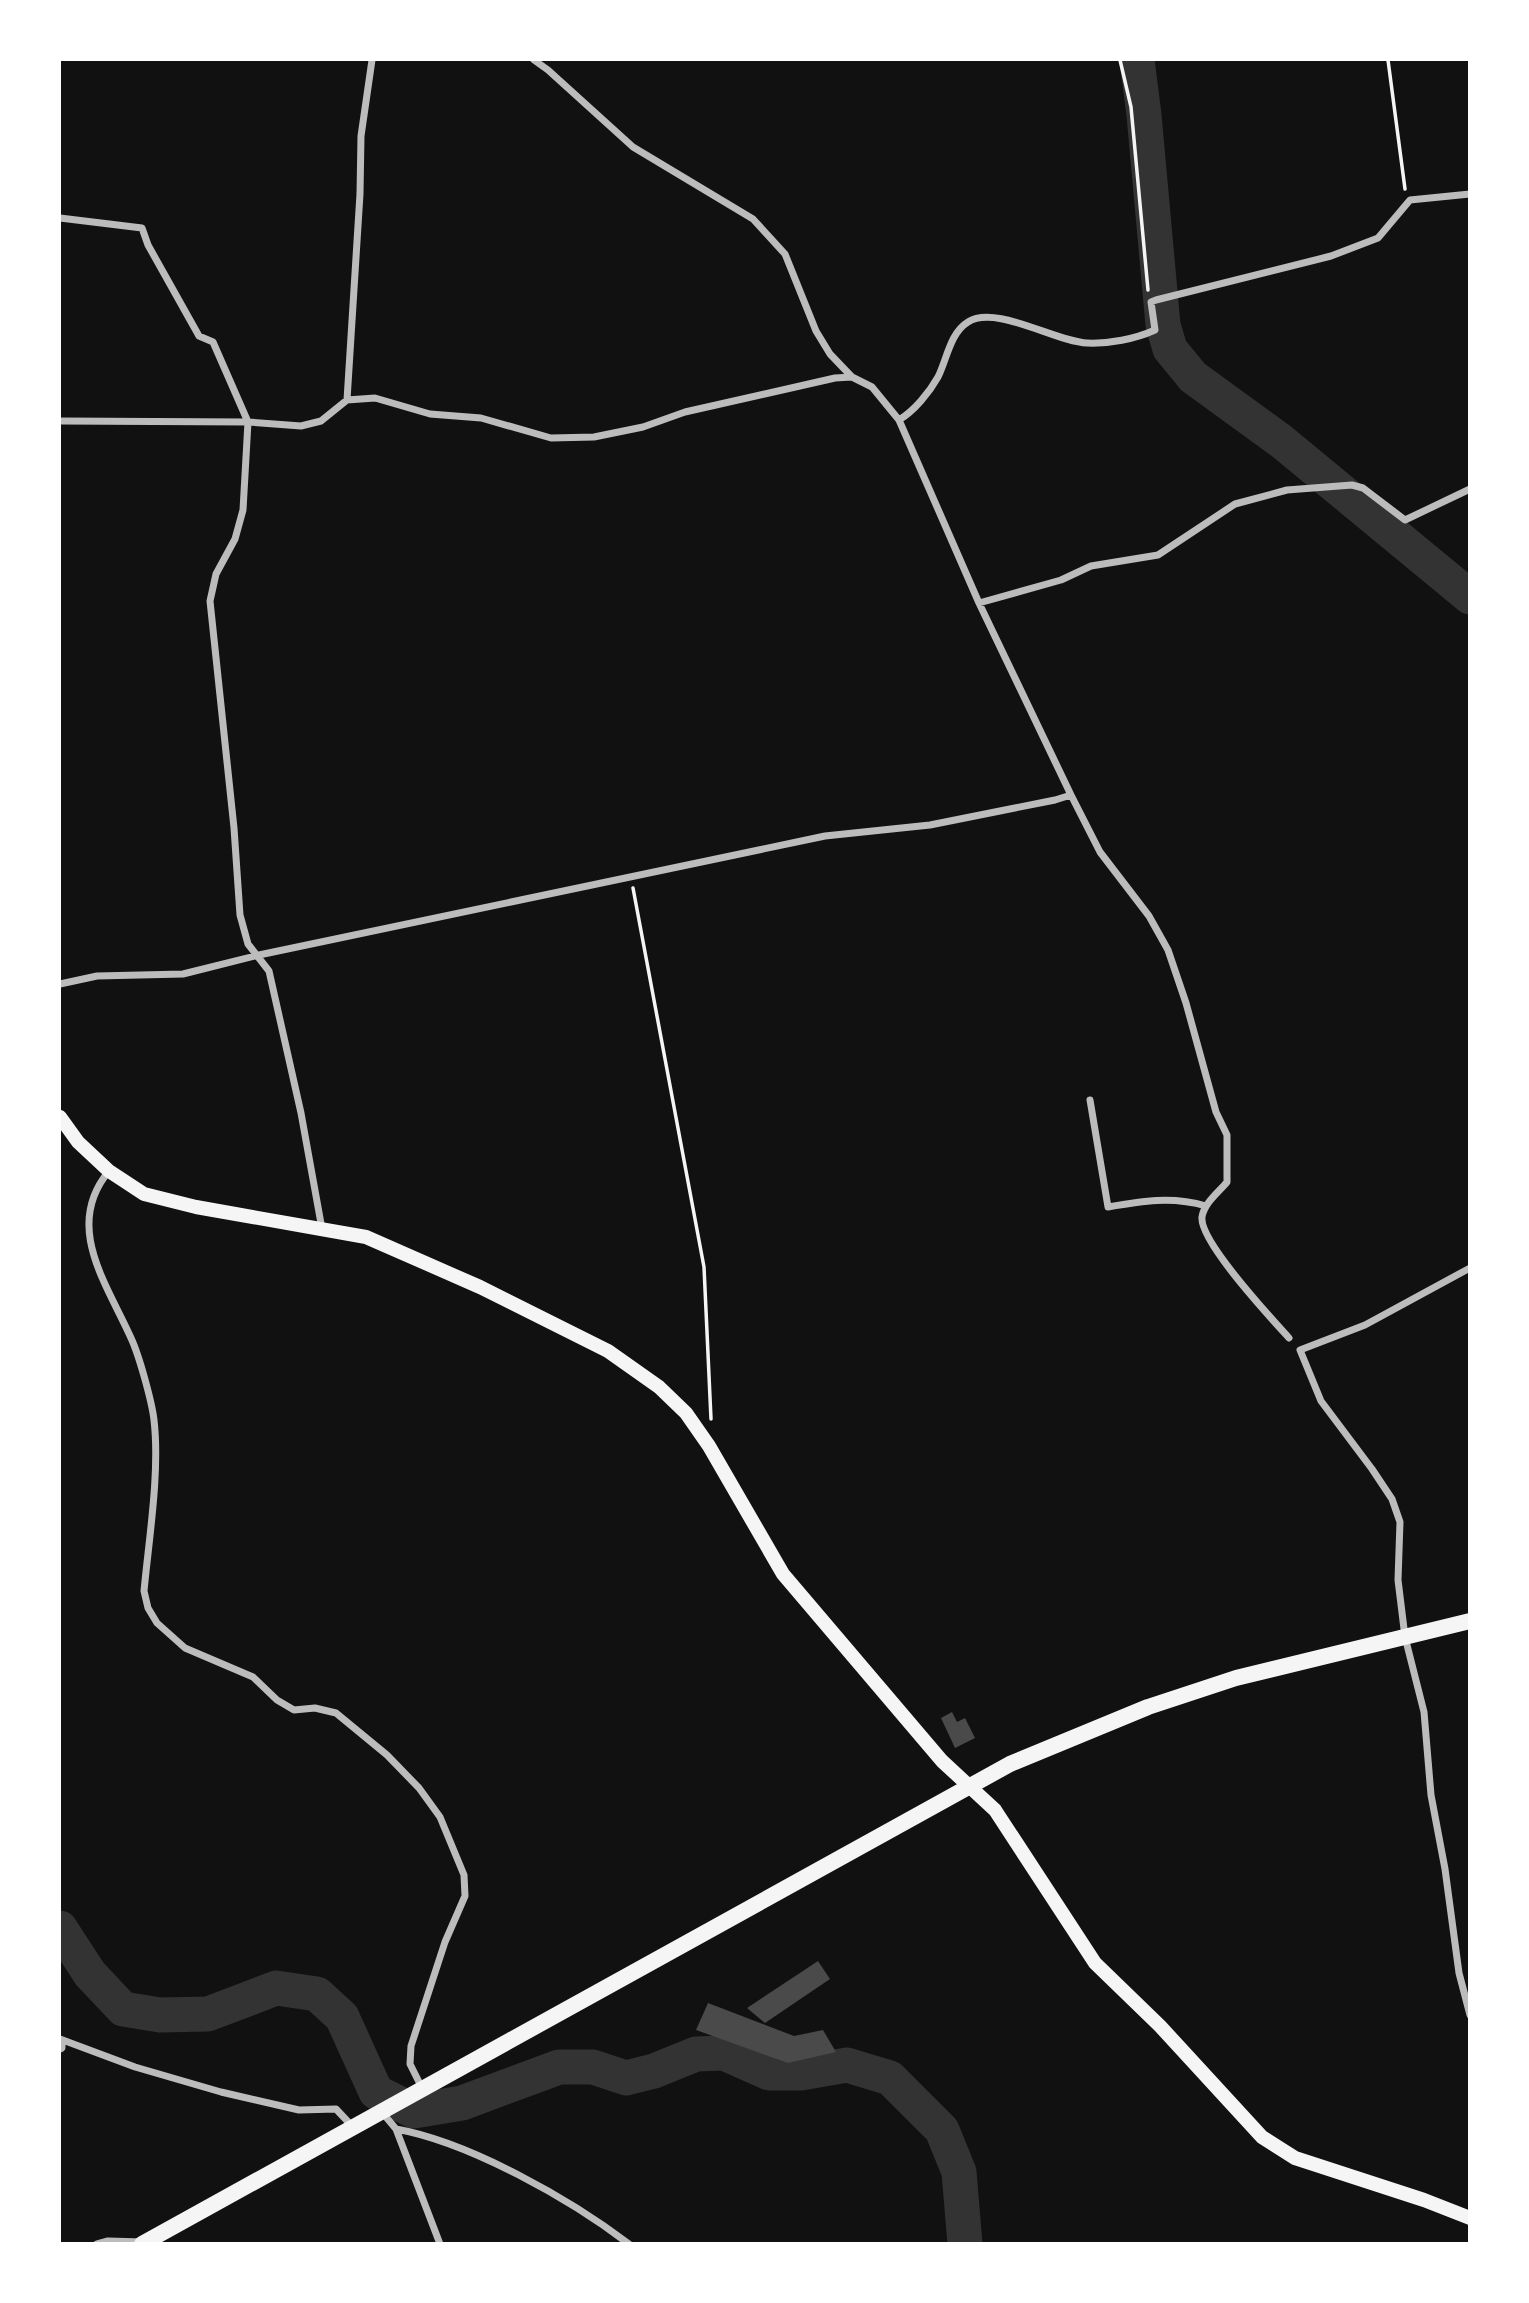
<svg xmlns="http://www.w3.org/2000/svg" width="1529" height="2303" font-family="'Nunito Sans',sans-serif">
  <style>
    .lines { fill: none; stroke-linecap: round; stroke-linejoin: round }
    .river { stroke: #333; stroke-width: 35 }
    .building { fill: #4a4a4a }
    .path { stroke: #f5f5f5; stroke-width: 3.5 }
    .minor { stroke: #bcbcbc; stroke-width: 7 }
    .secondary { stroke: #f5f5f5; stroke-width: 14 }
    .primary { stroke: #f5f5f5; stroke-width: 16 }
  </style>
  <rect width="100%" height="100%" fill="#111"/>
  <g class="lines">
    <path class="river" d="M1137,60L1144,115L1163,325L1170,349L1193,377L1281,441L1470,597
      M60,1928L90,1974L123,2009L160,2015L208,2014L276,1988L317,1994L342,2017L376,2092L414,2111L462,2103L559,2067H593L626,2078L654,2071L696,2054L724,2053L769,2073H801L847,2065L890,2078L942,2130L959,2172L965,2244"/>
  </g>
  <path class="building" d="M952,1712L957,1722L965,1718L975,1738L955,1748L941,1718Z
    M818,1961L830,1979L765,2023L747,2008Z
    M708,2003L794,2036L823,2030L836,2052L788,2063L696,2030Z"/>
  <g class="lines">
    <path class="path" d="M1120,60L1131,107L1148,290
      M1388,60L1405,189
      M633,888L704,1267L711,1419"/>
    <path class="minor" d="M534,60L548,70L633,147L753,219L785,254L816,331L830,354L852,377L872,387L899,420L979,603L1071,795L1100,852L1149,916L1168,950L1186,1003L1216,1112L1227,1135V1182C1219,1192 1204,1203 1202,1217C1199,1241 1271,1318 1289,1338
      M60,218L142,228L148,245L199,336L213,342L248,422L243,510L235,539L216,574L210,601L234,828L240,915L248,944L269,971L301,1113L322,1229
      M347,400L360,194L361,136L372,60
      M899,420C914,411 929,393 938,377C947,359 950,333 968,322C995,304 1056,342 1087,343C1109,344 1135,339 1155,330L1151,302L1156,300L1331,256L1378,238L1410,200L1470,194
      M60,421L248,422L301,426L321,421L347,400L375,398L430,414L481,418L551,438L594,437L643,427L685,412L835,378L852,377
      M979,603L1061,580L1091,566L1158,555L1235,504L1287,490L1352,485L1363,488L1405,520L1470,489
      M60,984L97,976L183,974L259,955L825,836L930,825L1055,800L1071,795
      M1090,1100L1108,1207C1142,1201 1172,1196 1206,1206
      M109,1171C63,1226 107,1284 131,1338C139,1355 152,1402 154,1420C160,1472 149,1538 144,1591L148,1608L157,1623L185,1648L253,1677L277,1700L294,1710L315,1708L336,1713L387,1755L419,1788L440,1817L464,1875L465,1896L445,1942L411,2046L410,2064L422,2088
      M1470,1268L1365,1325L1300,1350L1321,1401L1372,1469L1392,1499L1400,1522L1398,1580L1405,1637L1424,1712L1431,1795L1445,1869L1459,1973L1470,2015
      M60,2039L135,2067L221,2092L299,2110L336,2109L352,2126
      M60,2049L62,2048V2040
      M381,2111L396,2129C469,2142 570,2199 629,2244
      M396,2129L440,2244
      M97,2244L108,2241L144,2242"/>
    <path class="secondary" d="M60,1117L78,1142L109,1171L144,1194L196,1207L366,1237L480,1287L608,1351L659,1387L686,1413L709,1446L783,1574L942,1761L995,1810L1095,1963L1160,2026L1262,2137L1295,2158L1424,2200L1470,2218"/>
    <path class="primary" d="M142,2244L1010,1764L1148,1707L1236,1678L1470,1621"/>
  </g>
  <rect width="1529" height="2303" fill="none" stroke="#ffffff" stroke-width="122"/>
</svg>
